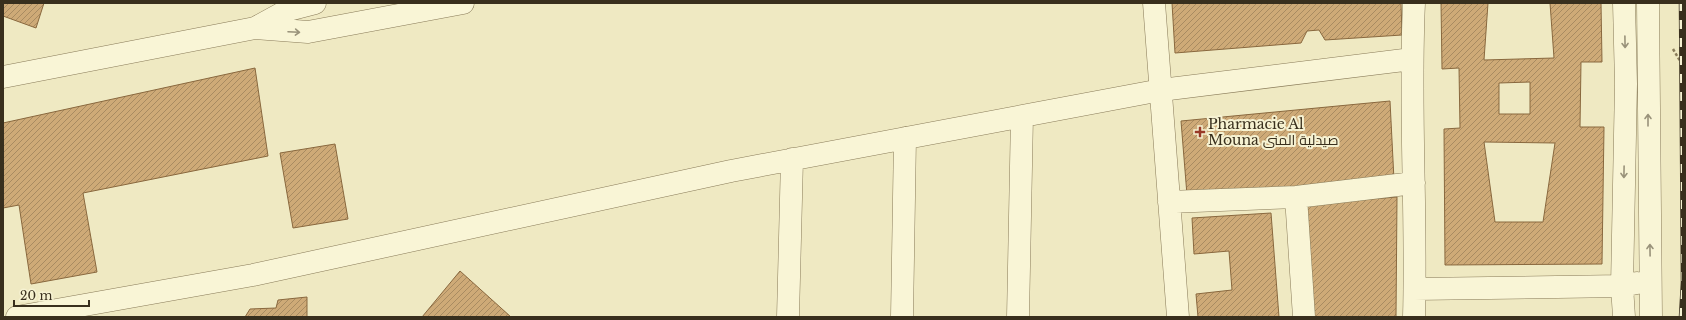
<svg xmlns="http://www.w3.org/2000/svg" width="1686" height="320" font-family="'Libre Baskerville',Cairo,serif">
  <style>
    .building { fill: url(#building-hatch); stroke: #89683e; fill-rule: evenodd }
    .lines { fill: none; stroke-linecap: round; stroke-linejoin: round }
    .minor-casing { stroke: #897b59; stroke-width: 23 }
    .path { stroke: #897b59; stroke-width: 2.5; stroke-dasharray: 3 2; stroke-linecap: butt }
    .minor { stroke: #f9f5d6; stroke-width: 22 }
    .rail-casing { stroke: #392f1d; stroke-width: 4.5 }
    .rail { stroke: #f6f2d2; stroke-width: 3; stroke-dasharray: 9; stroke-linecap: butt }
    .oneway { stroke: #99927a }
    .poi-dot { fill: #993a28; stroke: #f6f2d2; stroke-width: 1.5 }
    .labels { text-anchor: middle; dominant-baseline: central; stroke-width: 4; stroke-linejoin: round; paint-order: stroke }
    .poi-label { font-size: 14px; fill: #392f1d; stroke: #f6f2d2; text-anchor: start }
  </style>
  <defs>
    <pattern id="building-hatch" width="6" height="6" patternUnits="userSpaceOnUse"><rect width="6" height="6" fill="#ceaa77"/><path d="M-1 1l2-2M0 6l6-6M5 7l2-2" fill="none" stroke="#a88b61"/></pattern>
  </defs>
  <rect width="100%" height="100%" fill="#efe9c2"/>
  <path class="building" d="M3,3H44L36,28L3,16Z
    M1172,3H1401L1402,35L1325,40L1319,30L1307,31L1301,43L1175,53Z
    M1441,3H1488L1484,60L1554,58L1550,3H1601L1602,62H1581L1580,127H1604L1602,264L1445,265L1444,129L1460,128L1459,68L1442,69ZM1530,82V114H1499V83ZM1484,142L1555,143L1543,222H1495Z
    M255,68L268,156L83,193L97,272L31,284L19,205L3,208V123Z
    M1390,101L1394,180L1187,195L1181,121Z
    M335,144L348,219L293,228L280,153Z
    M1397,197L1396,317H1314L1306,204Z
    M1271,213L1279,317H1198L1196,294L1232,290L1229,251L1194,254L1192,218Z
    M460,271L511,317H422Z
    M307,297V317H245L250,309L276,308L278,300Z"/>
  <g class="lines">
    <defs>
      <path id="minor" d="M1154,3L1178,317
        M1414,3C1409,108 1417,212 1414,317
        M1648,3L1651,317
        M255,28L308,32L463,3
        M3,77L255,28L288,10L315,3
        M1296,197L1304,317
        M1169,202L1296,197L1414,183
        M1415,289L1622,286L1637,283
        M17,317L253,275L731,171L1161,90L1412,59
        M788,317L792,159
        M902,317L905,138
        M1018,317L1022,116
        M1624,317L1622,286L1626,84L1624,3"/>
    </defs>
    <use href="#minor" class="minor-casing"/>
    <path class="path" d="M1673,49L1683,66"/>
    <use href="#minor" class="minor"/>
    <defs>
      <path id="rail" d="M1681,317L1683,282L1681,3"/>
    </defs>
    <use href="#rail" class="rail-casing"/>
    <use href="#rail" class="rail"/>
  </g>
  <defs><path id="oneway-shaft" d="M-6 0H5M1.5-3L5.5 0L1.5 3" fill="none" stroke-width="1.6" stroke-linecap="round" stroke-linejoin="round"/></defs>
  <g class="oneway">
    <use href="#oneway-shaft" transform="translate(294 32) rotate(3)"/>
    <use href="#oneway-shaft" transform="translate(1625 42) rotate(89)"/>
    <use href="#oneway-shaft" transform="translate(1648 120) rotate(-90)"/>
    <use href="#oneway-shaft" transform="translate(1624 172) rotate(91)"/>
    <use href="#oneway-shaft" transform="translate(1650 250) rotate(-91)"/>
  </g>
  <path class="poi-dot" d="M1198 126h4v4h4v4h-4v4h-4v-4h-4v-4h4z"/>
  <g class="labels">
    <g class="poi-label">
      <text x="1208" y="124">Pharmacie Al<tspan x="1208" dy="16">Mouna صيدلية المنى</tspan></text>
    </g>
  </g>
  <rect width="1686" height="320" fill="none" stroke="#392f1d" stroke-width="8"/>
  <path d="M14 300v6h75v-6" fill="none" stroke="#392f1d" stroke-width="2"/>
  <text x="20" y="300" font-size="12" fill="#392f1d" stroke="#f6f2d2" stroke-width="3" paint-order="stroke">20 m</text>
</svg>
